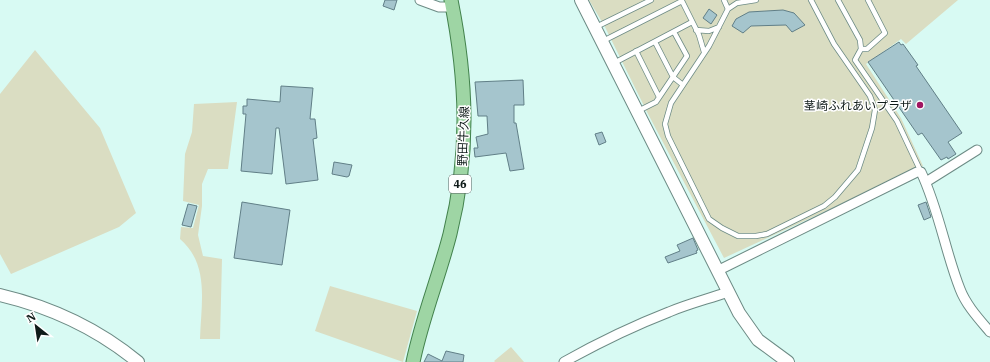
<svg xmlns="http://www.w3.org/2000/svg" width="990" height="362" font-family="'IBM Plex Serif','Noto Sans JP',serif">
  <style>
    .green { fill: #daddc2 }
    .building { fill: #a5c5cd; stroke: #617f87 }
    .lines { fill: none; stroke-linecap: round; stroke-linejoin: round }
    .lane-casing { stroke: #6d8b85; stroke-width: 6 }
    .street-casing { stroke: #6d8b85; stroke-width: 11 }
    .secondary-casing { stroke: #6d8b85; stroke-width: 14 }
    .primary-casing { stroke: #42824c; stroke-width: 15 }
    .lane { stroke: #fff; stroke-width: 4.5 }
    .street { stroke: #fff; stroke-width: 9 }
    .secondary { stroke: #fff; stroke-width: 12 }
    .primary { stroke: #9ed5a4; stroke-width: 13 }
    .poi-dot { fill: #a01561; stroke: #fff; stroke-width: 1.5 }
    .labels { text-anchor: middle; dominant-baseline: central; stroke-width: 3; stroke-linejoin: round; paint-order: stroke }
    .shield { fill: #fff; stroke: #575f5e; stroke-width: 1 }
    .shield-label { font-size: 11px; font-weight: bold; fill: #0f1b19 }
    .poi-label { font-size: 12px; fill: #0f1b19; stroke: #fff; text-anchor: end }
    .street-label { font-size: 12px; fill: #0f1b19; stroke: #fff }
  </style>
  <rect width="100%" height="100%" fill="#d8faf3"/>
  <path class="green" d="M589,0H958L906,44L901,39L866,64L901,118L923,166L724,258L647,112L605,27Z
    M35,50L100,128L136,213L119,227L11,274L0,254V94Z
    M237,102L228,169H208L202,184V206L198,235L203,256L222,259L220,339H200C201,303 210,265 180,239L181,227L193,228L199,205L183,201L185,154L192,132L194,104Z
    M330,286L417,311L403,362L315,331Z
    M511,347L524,362H495L494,361Z"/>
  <path class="building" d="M385,0H397L394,10L383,6Z
    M709,9L717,15L711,24L703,18Z
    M783,10L794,13L805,25L792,32L786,25L751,26L743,33L732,26L736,19L749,12Z
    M899,42L901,45L903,44L918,65L916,66L962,133L948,142L956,154L948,159L947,157L941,160L922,133L918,135L868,62Z
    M523,80L524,105H514V123H516L524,169L510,171L506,153L475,157L474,148H478L476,137L488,134L487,116H478L475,82Z
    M281,86L313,88L310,119H315L317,138L313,139L318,180L286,184L279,128H276L272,174L241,171L246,114H243V106H247V99L280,102Z
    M602,132L606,142L599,145L595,134Z
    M334,162L352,165L349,176L347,177L332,174Z
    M242,202L290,210L282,265L234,258Z
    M926,202L931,217L924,220L918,205Z
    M188,204L197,206L191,227L182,225Z
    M693,238L698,250L696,251L697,253L668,263L665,257L680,251L677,245Z
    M446,351L464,355L463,362H424L428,354L442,361Z"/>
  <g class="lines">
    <defs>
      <path id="lane" d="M724,0L728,9L737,3L756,0
        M838,0L860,40L861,49L855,60L897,121L921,172
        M728,9L709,46L671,103L665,124L668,136L709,219L722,228L738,236H756L767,234L824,206L835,197L858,170L872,128L875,110L870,96L834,44L811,0
        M596,27L651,0
        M696,30L709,31L719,27
        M603,41L682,1L699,35L704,52
        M655,42L673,77L683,85
        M861,49H867L885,33L868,0
        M636,51L659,97
        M614,63L692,22
        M638,111L656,102L687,56L674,32"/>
      <path id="street" d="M420,0L439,7H452
        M926,182L977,150
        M717,271L917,172H921C939,210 945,251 960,289C966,305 979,319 990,332
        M564,362C598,343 633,326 669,312C688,304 708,299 728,292"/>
      <path id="secondary" d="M581,0L739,313L758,340L788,362
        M0,295C51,307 97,328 138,362"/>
      <path id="primary" d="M413,362C422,318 439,277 450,234C470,154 467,80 451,0"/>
    </defs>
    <use href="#lane" class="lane-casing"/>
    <use href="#street" class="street-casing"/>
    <use href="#secondary" class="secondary-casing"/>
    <use href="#primary" class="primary-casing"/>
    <use href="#lane" class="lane"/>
    <use href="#street" class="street"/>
    <use href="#secondary" class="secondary"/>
    <use href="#primary" class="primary"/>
  </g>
  <circle class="poi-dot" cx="920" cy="105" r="4"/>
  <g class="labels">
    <rect class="shield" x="449" y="175" width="22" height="18" rx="3"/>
    <g class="shield-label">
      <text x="460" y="184">46</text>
    </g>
    <g class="poi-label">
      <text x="912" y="105">茎崎ふれあいプラザ</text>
    </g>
    <g class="street-label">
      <text transform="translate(463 136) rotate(-88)">野田牛久線</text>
    </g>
  </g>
  <g transform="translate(36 326) rotate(330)" stroke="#ffffff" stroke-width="3" paint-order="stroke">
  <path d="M0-3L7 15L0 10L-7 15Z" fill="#0f1b19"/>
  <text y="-6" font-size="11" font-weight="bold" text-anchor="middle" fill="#0f1b19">N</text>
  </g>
</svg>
